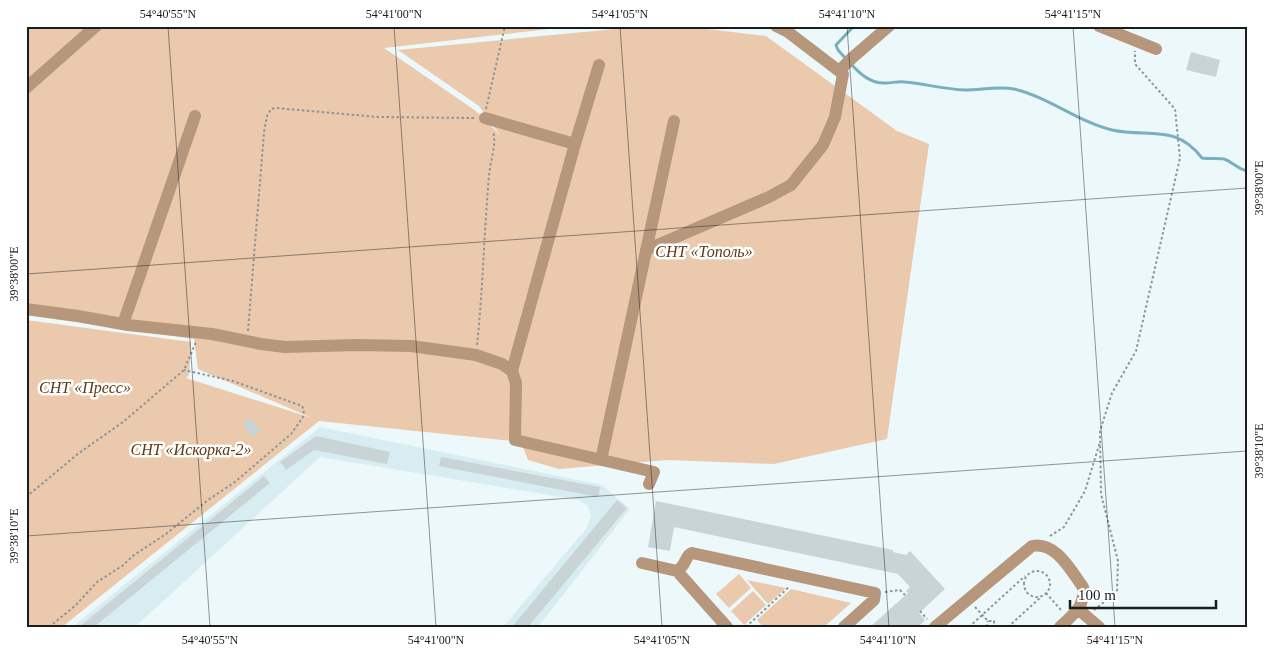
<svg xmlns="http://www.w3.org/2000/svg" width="1273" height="653" font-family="'Times New Roman',serif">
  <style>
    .built { fill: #d8edf1 }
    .green { fill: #eac9ac }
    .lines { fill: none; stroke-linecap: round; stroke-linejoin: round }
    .stream { stroke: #78b1bd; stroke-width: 3 }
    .building { fill: #c8d4d6 }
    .path { stroke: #8d9597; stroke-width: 2; stroke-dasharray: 2.5 2.5; stroke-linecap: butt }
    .minor { stroke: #b7977b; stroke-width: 12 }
    .ticks { fill: none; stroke: #191d1e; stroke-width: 1; stroke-opacity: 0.45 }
    .labels { text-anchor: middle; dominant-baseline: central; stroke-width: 5; stroke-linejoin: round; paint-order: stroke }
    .park-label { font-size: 16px; font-style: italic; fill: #5e3913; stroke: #fff }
    .neatline { fill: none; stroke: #191d1e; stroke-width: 2 }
    .ticks-label { font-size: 12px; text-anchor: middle; fill: #191d1e }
  </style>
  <rect width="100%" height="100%" fill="#edf8fb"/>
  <path class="built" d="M320,427L602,485L630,509L538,627H503L586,529L591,517L588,506L579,500L320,457L135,627H72Z"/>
  <path class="green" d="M26,26H574L384,48L476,111L500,135L479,106L398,50L646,26H682L766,36L897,131L929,144L887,439L774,464L667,460L559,469L528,460L521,442L319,421L62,627H26V320L191,342L189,375L186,378L312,418L198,369L194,339L26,315Z
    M739,574L751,588L729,608L716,594Z
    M747,580L786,588L768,604Z
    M791,589L851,603L824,627H763L757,620Z
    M753,591L766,605L744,625L731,611Z"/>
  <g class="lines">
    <path class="stream" d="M847,60L838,50L836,45L854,26
      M851,64C860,74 871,84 886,83C892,83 898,81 905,82C925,84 944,89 965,90C980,90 999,86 1014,89C1049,97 1078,122 1112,130C1148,138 1175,123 1202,158C1208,159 1219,158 1224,159C1231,161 1238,169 1247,171"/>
  </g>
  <path class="building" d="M1191,52L1220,60L1216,77L1186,70Z
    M251,418L261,431L253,437L243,424Z
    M316,436L390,452L387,464L314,450L286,470L280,462Z
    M441,457L600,487L598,497L439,466Z
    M264,476L270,483L94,627H79Z
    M617,500L627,508L528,627H512Z
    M656,501L893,550V552L906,555L910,551L945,589L919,613L925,620L918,627H870L908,593L906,591L910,587L898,574L674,527L670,551L648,547Z"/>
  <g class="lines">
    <path class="path" d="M486,109L505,26
      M248,331L264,132L267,116L271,109L276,108L378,117L474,118
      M477,345C483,289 484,232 489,176C490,161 497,145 493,131
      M26,497L79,453L123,422L184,370L196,342
      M1050,536L1064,527L1085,491L1100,442
      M1024 584a13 13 0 1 1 26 0a13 13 0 1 1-26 0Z
      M885,592L900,590L905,595
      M1046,593L1061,610
      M975,607L988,621H994V627
      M1094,610L1117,592L1118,561L1101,494L1100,431L1112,393L1136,351L1180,158L1175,109L1135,64V51
      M920,611L927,619
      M49,627L75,606L97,582L122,566L134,555L166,534L208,500L235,482L291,434L303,417L304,410L302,406L233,381L184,370
      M746,627L790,586
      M969,627L1025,576
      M987,627L988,621
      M1008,627L1041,597"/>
    <path class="minor" d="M1099,26L1156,49
      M839,71L852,58L889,26
      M26,88L96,26
      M485,118L575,144
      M646,250L769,197L791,185L823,145L835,117L843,74L788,32L776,26
      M26,309L78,316L128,325L212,334L261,344L285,347L357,345L411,346L476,355L502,364L512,371L516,383L515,440L654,472L649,484
      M123,324L195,116
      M512,371L575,144L599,65
      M601,460L674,121
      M642,563L677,571L727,627
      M677,571C687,565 685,555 692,553L875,593L874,600L844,627
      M1078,609L1099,627
      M935,627L1032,546C1056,541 1071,571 1083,587C1085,608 1073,614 1060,627"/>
  </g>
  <path class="ticks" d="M168,26L210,627M394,26L436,627M620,26L662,627M847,26L889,627M1073,26L1115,627M26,274L1247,188M26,536L1247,451"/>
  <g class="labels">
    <g class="park-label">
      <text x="704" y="251">СНТ «Тополь»</text>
      <text x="85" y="387">СНТ «Пресс»</text>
      <text x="191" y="449">СНТ «Искорка-2»</text>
    </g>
  </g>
  <rect width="1273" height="653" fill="none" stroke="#ffffff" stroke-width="55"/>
  <path d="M1070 600v8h146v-8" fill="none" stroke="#191d1e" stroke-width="2.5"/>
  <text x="1078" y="600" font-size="15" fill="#191d1e" stroke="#ffffff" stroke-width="4" paint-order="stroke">100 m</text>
  <rect x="28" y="28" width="1218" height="598" class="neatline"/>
  <g class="ticks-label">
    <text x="168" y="18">54°40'55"N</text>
    <text x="394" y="18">54°41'00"N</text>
    <text x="620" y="18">54°41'05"N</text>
    <text x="847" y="18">54°41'10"N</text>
    <text x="1073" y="18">54°41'15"N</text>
    <text transform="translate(1259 188) rotate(-90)" y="4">39°38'00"E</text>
    <text transform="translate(14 274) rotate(-90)" y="4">39°38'00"E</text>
    <text transform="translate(1259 451) rotate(-90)" y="4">39°38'10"E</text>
    <text transform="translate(14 536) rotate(-90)" y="4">39°38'10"E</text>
    <text x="210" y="644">54°40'55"N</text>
    <text x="436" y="644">54°41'00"N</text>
    <text x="662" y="644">54°41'05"N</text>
    <text x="888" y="644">54°41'10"N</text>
    <text x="1115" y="644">54°41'15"N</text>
  </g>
</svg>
